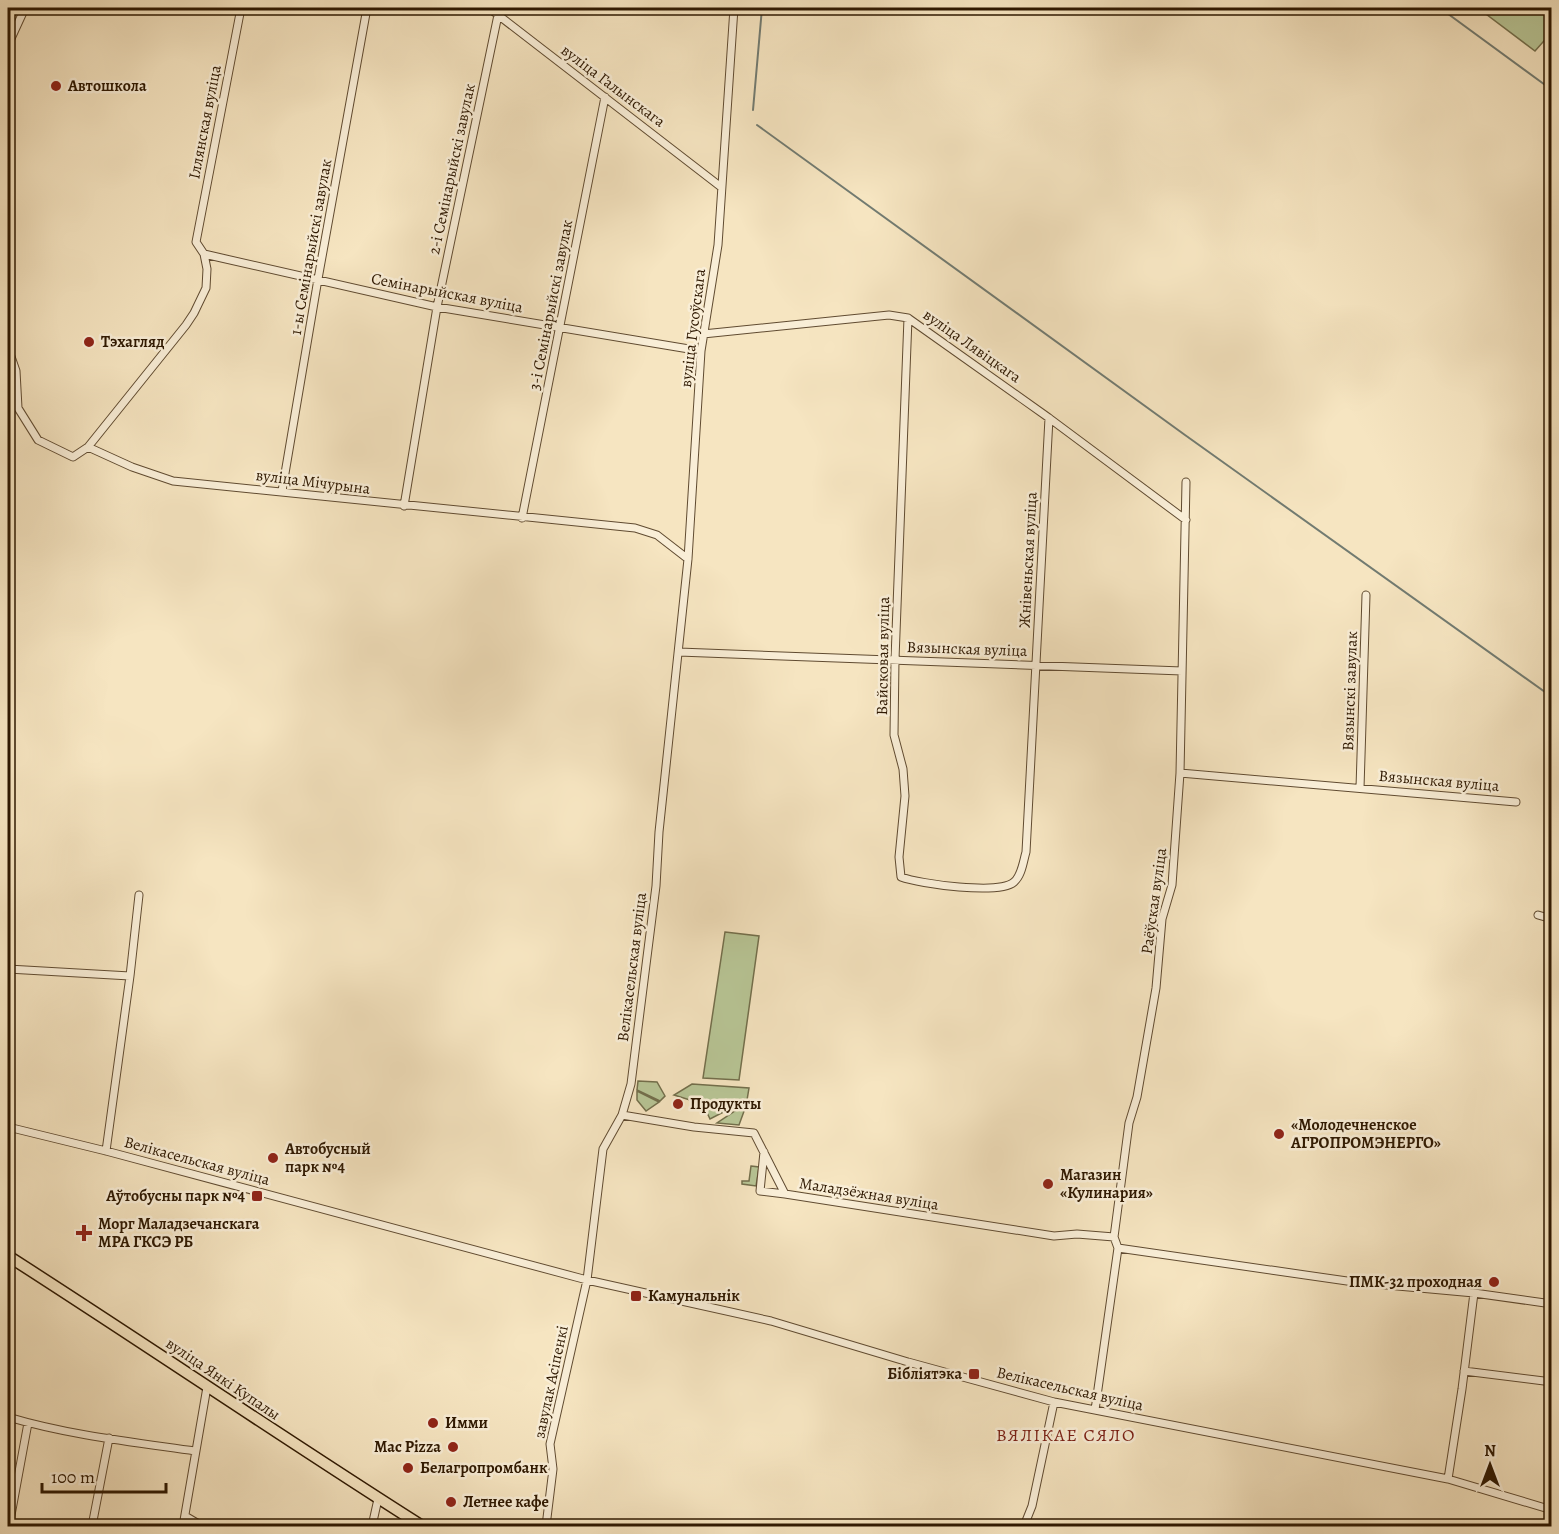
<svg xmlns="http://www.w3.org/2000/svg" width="1559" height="1534" font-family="Alegreya,serif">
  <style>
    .green { fill: #b8c696; stroke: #736f4c; stroke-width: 1.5 }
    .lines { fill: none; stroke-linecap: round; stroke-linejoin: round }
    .stream { stroke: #727b71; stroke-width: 2 }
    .minor-casing { stroke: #604b31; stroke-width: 9 }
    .primary-casing { stroke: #2e1801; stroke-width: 13 }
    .minor { stroke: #f9eed7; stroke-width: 7 }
    .primary { stroke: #f6e5c1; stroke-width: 10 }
    .poi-dot { fill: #8f2418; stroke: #f9eed7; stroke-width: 2 }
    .labels { text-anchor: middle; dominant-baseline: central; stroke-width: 5; stroke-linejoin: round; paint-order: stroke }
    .poi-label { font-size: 16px; font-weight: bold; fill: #2e1801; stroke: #f9eed7; text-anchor: start }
    .street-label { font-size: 16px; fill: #2e1801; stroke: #f9eed7 }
    .neighbourhood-label { font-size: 18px; letter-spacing: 1.5px; fill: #7a1f14; stroke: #f9eed7 }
  </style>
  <rect width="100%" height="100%" fill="#f6e5c1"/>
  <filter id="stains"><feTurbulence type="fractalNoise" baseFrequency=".00333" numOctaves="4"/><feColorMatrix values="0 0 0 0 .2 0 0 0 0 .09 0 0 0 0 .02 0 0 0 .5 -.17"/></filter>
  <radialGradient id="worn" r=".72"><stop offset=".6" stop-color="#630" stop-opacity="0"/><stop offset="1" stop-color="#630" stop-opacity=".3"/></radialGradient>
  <path class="green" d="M1478,8H1551V33L1535,51Z
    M725,932L759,936L739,1080L703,1078Z
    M638,1081L657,1082L665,1096L660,1101L637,1090Z
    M692,1084L749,1088L747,1100L710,1119L703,1104L674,1095Z
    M637,1091L659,1102L646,1111L637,1100Z
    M747,1103L739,1125L717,1123Z
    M751,1166L759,1167L756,1186L742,1184V1181H749Z"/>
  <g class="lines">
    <path class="stream" d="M1440,8L1552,90
      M753,110L762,8
      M757,125L1185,435L1552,697"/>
    <defs>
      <path id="minor" d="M241,8L196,242L204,254L437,307L701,351
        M489,8L721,187
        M8,45L25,8
        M908,318L895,659L894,735L903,769L905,796L899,857L901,877C920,884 999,895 1014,882C1022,875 1023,862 1026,852L1049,418
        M703,334L889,315L908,318L1049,418L1186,520
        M8,348L16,371L18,408L38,440L73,457L88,447L186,325L194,313L206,288L207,269L204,254
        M88,447L132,467L173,481L635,528L657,535L688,559
        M282,491L318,279L367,8
        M404,506L437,307L498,15
        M522,518L605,97
        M679,652L1182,671
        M1180,773L1516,802
        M1360,788L1366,595
        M1538,915L1552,919
        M8,969L130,976L106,1151
        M130,976L139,895
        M622,1115L694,1127L754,1133L785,1194L1054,1236L1077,1234L1114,1237
        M8,1127L106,1151L587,1280L771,1321L908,1362L1054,1402L1448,1479L1552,1510
        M764,1152L760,1191L785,1194
        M1118,1248L1114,1237L1129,1123L1137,1097L1156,988L1162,919L1172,885L1180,773L1186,482
        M1118,1248L1354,1282L1474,1293L1552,1304
        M1464,1371L1552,1382
        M1095,1410L1118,1248
        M8,1417C68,1435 132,1442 195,1451
        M1448,1479L1462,1389L1474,1293
        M185,1516L202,1526
        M9,1526L28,1423
        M92,1526L109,1438
        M183,1526L207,1387
        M372,1526L378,1499
        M546,1526L553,1469L550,1444L587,1280L603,1149L622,1115L631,1084L638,1028L656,886L659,832L688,559L701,351L718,245L734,8
        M1024,1526L1032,1506L1054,1402"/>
      <path id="primary" d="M8,1256C147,1345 283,1438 422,1526"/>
    </defs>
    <use href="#minor" class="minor-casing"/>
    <use href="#primary" class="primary-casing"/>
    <use href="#minor" class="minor"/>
    <use href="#primary" class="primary"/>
  </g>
  <g class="poi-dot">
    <circle cx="56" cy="86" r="6"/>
    <circle cx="89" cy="342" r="6"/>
    <circle cx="678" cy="1104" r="6"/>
    <circle cx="1279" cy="1134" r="6"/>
    <circle cx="273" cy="1158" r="6"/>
    <circle cx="1048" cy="1184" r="6"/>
    <rect x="251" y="1190" width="12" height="12" rx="3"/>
    <path d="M81 1224h6v6h6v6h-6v6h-6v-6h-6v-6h6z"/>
    <circle cx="1494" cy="1282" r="6"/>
    <rect x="630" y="1290" width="12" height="12" rx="3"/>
    <rect x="968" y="1368" width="12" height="12" rx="3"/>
    <circle cx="433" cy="1423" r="6"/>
    <circle cx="453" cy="1447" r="6"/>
    <circle cx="408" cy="1468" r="6"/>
    <circle cx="451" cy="1502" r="6"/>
  </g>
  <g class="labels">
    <g class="poi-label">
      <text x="68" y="86">Автошкола</text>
      <text x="101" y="342">Тэхагляд</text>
      <text x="690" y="1104">Продукты</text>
      <text x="1291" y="1125">«Молодечненское<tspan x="1291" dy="18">АГРОПРОМЭНЕРГО»</tspan></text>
      <text x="285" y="1149">Автобусный<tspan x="285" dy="18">парк №4</tspan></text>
      <text x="1060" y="1175">Магазин<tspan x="1060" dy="18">«Кулинария»</tspan></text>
      <text x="245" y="1196" text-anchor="end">Аўтобусны парк №4</text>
      <text x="98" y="1224">Морг Маладзечанскага<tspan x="98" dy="18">МРА ГКСЭ РБ</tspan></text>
      <text x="1482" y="1282" text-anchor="end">ПМК-32 проходная</text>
      <text x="648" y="1296">Камунальнік</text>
      <text x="962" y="1374" text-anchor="end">Бібліятэка</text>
      <text x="445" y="1423">Имми</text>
      <text x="441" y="1447" text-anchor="end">Mac Pizza</text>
      <text x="420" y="1468">Белагропромбанк</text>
      <text x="463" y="1502">Летнее кафе</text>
    </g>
    <g class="street-label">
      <text transform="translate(613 86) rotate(37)">вуліца Галынскага</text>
      <text transform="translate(205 122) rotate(-79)">Іллянская вуліца</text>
      <text transform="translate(452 169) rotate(-78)">2-і Семінарыйскі завулак</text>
      <text transform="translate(311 247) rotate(-80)">1-ы Семінарыйскі завулак</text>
      <text transform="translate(447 293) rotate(11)">Семінарыйская вуліца</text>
      <text transform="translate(551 305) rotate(-79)">3-і Семінарыйскі завулак</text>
      <text transform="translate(693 328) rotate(-83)">вуліца Гусоўскага</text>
      <text transform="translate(972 346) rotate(35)">вуліца Лявіцкага</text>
      <text transform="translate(313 482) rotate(7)">вуліца Мічурына</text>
      <text transform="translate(1028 560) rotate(-87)">Жнівеньская вуліца</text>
      <text transform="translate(967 649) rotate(2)">Вязынская вуліца</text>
      <text transform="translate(883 656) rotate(-89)">Вайсковая вуліца</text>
      <text transform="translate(1350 691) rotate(-88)">Вязынскі завулак</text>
      <text transform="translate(1439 781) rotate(5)">Вязынская вуліца</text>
      <text transform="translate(1154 901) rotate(-82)">Раёўская вуліца</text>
      <text transform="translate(632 967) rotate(-83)">Велікасельская вуліца</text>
      <text transform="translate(197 1161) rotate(15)">Велікасельская вуліца</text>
      <text transform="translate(869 1194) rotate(9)">Маладзёжная вуліца</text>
      <text transform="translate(223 1379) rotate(34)">вуліца Янкі Купалы</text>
      <text transform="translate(551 1382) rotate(-78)">завулак Асіпенкі</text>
      <text transform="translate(1070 1389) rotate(13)">Велікасельская вуліца</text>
    </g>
    <g class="neighbourhood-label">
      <text x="1066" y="1435">ВЯЛІКАЕ СЯЛО</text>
    </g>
  </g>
  <rect width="1559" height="1534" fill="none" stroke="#f6e5c1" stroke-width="30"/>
  <rect x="9" y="9" width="1541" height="1516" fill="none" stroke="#2e1801" stroke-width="3"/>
  <rect x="15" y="15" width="1529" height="1504" fill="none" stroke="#2e1801" stroke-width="1.5"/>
  <g transform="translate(1490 1465)" stroke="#f9eed7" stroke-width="4.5" paint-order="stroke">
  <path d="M0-4.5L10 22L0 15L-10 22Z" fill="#2e1801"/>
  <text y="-9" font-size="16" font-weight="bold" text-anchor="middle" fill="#2e1801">N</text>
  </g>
  <path d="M42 1483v9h124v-9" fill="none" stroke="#2e1801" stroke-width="3"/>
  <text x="51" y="1483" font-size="18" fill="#2e1801" stroke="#f9eed7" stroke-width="4.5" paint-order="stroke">100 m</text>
  <rect width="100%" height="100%" filter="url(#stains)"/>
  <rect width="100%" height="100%" fill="url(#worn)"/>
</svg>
